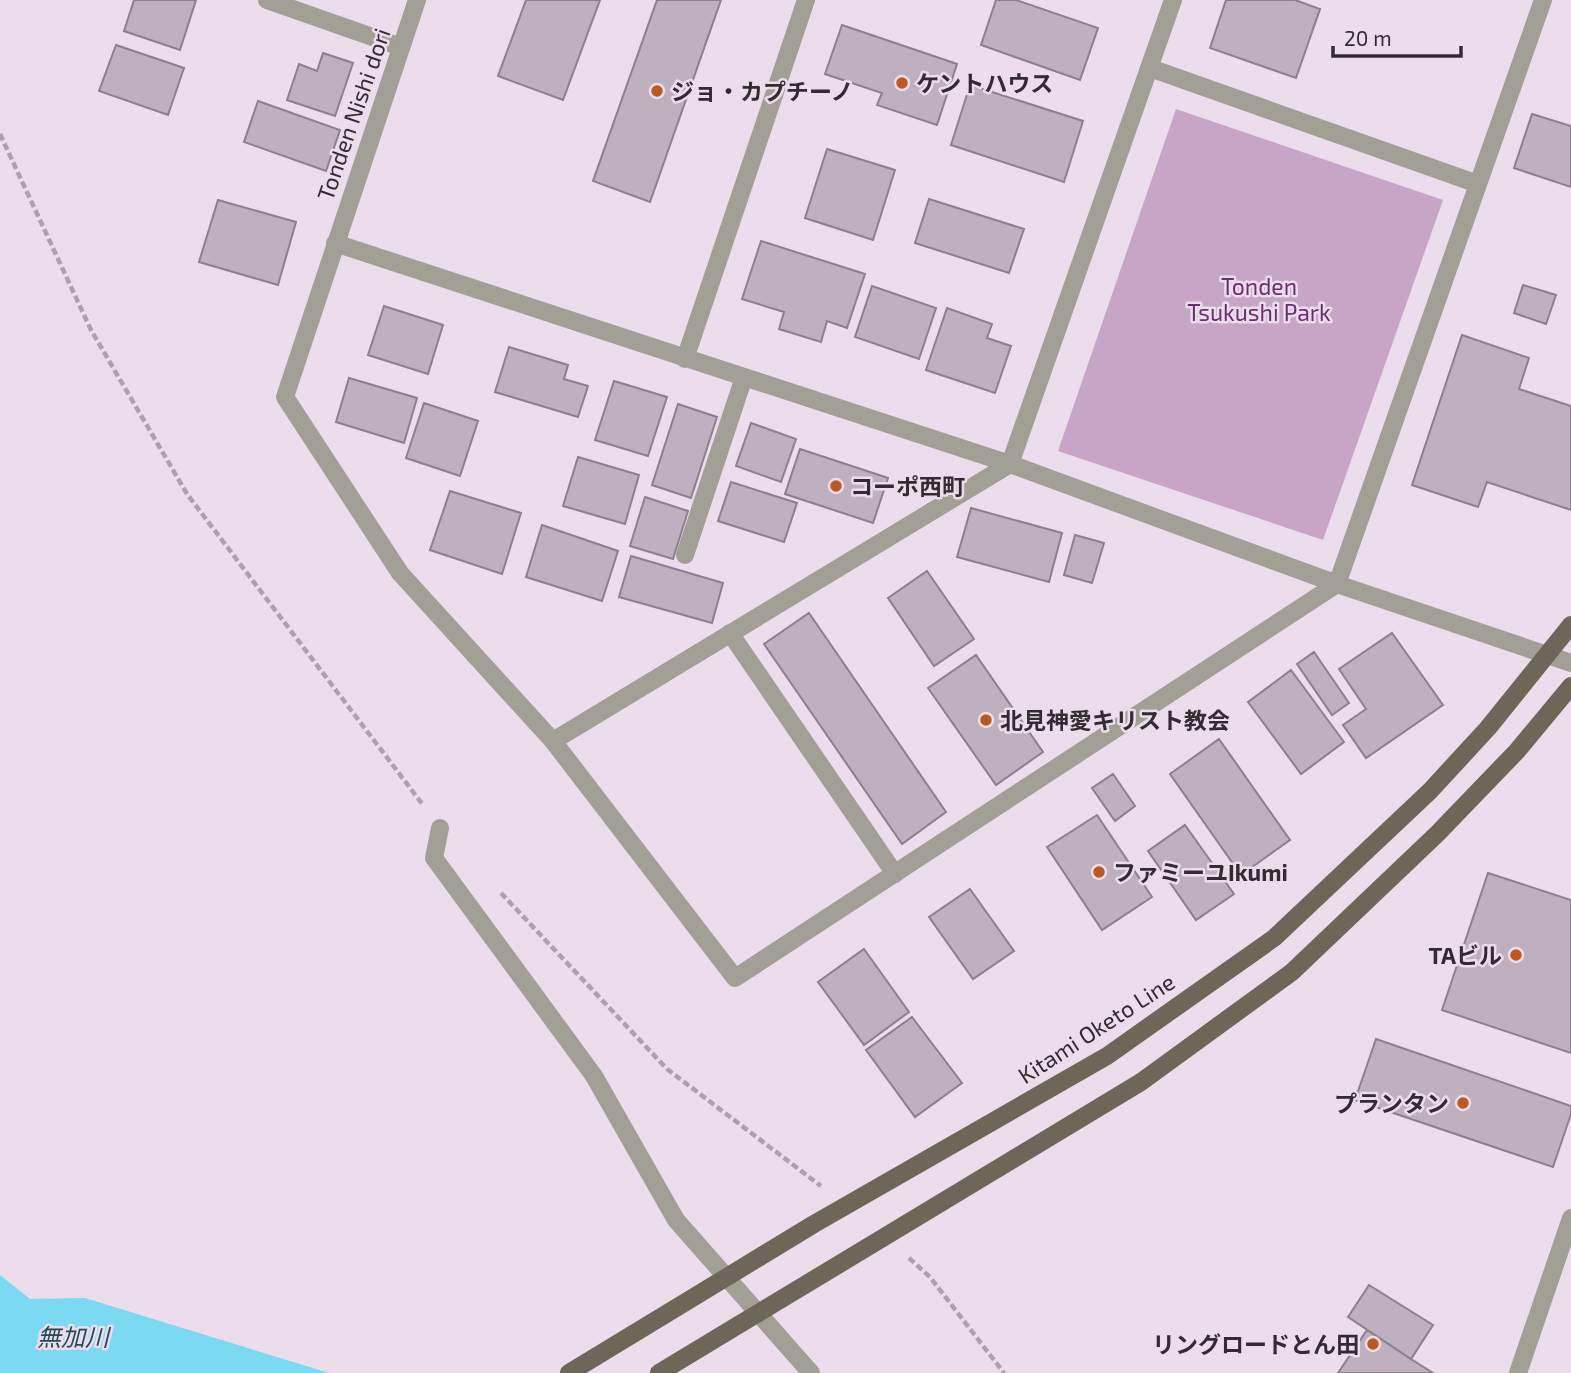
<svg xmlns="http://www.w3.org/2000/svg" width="1571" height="1373" font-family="'Exo 2','Noto Sans JP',sans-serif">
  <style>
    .green { fill: #c6a5c7 }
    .water { fill: #7bd9f1 }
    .building { fill: #beb0be; stroke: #8d808e; stroke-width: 2 }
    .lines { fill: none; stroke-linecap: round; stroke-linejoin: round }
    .path { stroke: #aca1ac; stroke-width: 4.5; stroke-dasharray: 7 3.5; stroke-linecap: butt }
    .lane { stroke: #a29f97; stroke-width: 18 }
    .street { stroke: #a29f97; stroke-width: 18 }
    .primary { stroke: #6d675a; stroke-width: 18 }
    .poi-dot { fill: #bc5821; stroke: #ecddec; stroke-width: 2.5 }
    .labels { text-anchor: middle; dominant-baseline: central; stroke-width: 5; stroke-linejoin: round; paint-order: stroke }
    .poi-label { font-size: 23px; font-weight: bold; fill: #322c32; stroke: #ecddec; text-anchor: start }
    .street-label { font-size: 23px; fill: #322c32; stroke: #ecddec }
    .park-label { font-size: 23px; fill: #6b2e70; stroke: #ecddec }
    .water-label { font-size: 24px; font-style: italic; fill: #234d58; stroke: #ecddec }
  </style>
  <rect width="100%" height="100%" fill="#ecddec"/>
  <path class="green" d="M1176,109L1443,200L1323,540L1058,451Z"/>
  <path class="water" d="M0,1275L30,1299L85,1298L329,1373H0Z"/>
  <path class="building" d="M134,0H196L180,50L124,31Z
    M526,0H600L563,100L498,76Z
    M657,0H721L650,202L593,181Z
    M996,0H1016L1098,28L1080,80L981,45Z
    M1226,0H1295L1320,9L1296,78L1210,48Z
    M842,25L957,64L937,125L877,105L882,93L825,74Z
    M116,45L184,68L168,115L99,91Z
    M323,53L353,63L335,116L287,100L299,64L317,71Z
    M970,85L1083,121L1064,182L951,145Z
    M258,101L340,130L326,171L244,142Z
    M1532,114L1571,126V187L1514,168Z
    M827,149L895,170L873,240L805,218Z
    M929,199L1024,229L1009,273L915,243Z
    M218,200L296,222L278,285L199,262Z
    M761,241L865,274L847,328L827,321L821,342L779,329L784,312L742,299Z
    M1523,285L1556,295L1546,324L1514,313Z
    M872,286L936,308L919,359L855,337Z
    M384,306L443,325L428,374L368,355Z
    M947,308L992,324L987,338L1011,346L995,393L926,370Z
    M1462,335L1529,358L1519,389L1571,406V510L1487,482L1478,507L1412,485Z
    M509,347L568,365L564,379L588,386L578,417L495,392Z
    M349,378L417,398L404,443L336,422Z
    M614,381L667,397L648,456L595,440Z
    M424,403L478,421L460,476L406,458Z
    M678,404L717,417L691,498L652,485Z
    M751,423L796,439L781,482L736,466Z
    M800,449L888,478L873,523L785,494Z
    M578,457L639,475L625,524L563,506Z
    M731,482L797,503L784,542L718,521Z
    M450,491L521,513L502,574L430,550Z
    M645,497L688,511L673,559L630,546Z
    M971,508L1062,533L1049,582L957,557Z
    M542,525L618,551L602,601L526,577Z
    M1075,535L1104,543L1092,583L1064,575Z
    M631,556L723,583L712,623L619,597Z
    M927,571L974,639L934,666L888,598Z
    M809,613L946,812L902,844L764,644Z
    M1392,633L1443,705L1366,758L1343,725L1366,709L1339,669Z
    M1314,652L1349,703L1332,715L1297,664Z
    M976,655L1043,752L996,785L928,688Z
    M1291,670L1344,742L1301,774L1248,702Z
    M1219,739L1290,840L1241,875L1170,774Z
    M1113,774L1135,806L1115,821L1092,788Z
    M1097,815L1152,897L1102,930L1047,847Z
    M1185,825L1234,894L1196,920L1148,851Z
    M1488,873L1571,900V1053L1442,1010Z
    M970,889L1014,951L973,979L929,917Z
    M864,949L909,1012L864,1045L818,982Z
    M912,1017L962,1083L915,1117L866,1050Z
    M1376,1039L1571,1106V1114L1553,1167L1355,1100Z
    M1369,1285L1433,1325L1411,1359L1348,1317Z
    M1367,1330L1411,1359L1433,1373H1338Z"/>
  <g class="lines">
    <path class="path" d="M0,134L91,330L187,494L423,805
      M501,893L667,1069L821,1186
      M909,1258L930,1277L1004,1373"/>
    <path class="lane" d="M267,0L401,47
      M685,555L744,377
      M730,633L895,874
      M440,828L434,858L594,1076L676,1220L811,1373"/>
    <path class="street" d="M417,0L285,397L400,573L553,741L735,978L1337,584L1543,0
      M1150,68L1478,184
      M335,243L1010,464L1337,584L1571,663
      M685,359L806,0
      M553,741L1010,464L1173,0
      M1518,1373L1571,1218"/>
    <path class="primary" d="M569,1373L814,1224L1107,1056L1274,938L1430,791L1488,728L1571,625
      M659,1373L1141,1082L1292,972L1437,834L1517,751L1571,686"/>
  </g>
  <g class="poi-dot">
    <circle cx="902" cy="83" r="7"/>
    <circle cx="657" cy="91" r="7"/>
    <circle cx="836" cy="486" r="7"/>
    <circle cx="986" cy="720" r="7"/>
    <circle cx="1099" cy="872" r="7"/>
    <circle cx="1516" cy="955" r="7"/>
    <circle cx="1463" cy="1103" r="7"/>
    <circle cx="1373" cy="1344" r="7"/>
  </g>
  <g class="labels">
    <g class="poi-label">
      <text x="916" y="83">ケントハウス</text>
      <text x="671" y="91">ジョ・カプチーノ</text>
      <text x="850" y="486">コーポ西町</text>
      <text x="1000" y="720">北見神愛キリスト教会</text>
      <text x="1113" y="872">ファミーユIkumi</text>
      <text x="1502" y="955" text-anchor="end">TAビル</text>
      <text x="1449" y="1103" text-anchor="end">プランタン</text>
      <text x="1359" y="1344" text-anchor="end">リングロードとん田</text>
    </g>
    <g class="street-label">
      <text transform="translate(353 114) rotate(-71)">Tonden Nishi dori</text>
      <text transform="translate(1096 1028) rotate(-33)">Kitami Oketo Line</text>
    </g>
    <g class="park-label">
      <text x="1259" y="286">Tonden<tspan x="1259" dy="26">Tsukushi Park</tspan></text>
    </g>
    <g class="water-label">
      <text x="73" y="1336">無加川</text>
    </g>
  </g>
  <path d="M1333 46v10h128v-10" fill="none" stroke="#322c32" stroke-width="3.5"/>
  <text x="1344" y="46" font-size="21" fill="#322c32" stroke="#ecddec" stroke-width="5" paint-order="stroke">20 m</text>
</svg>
